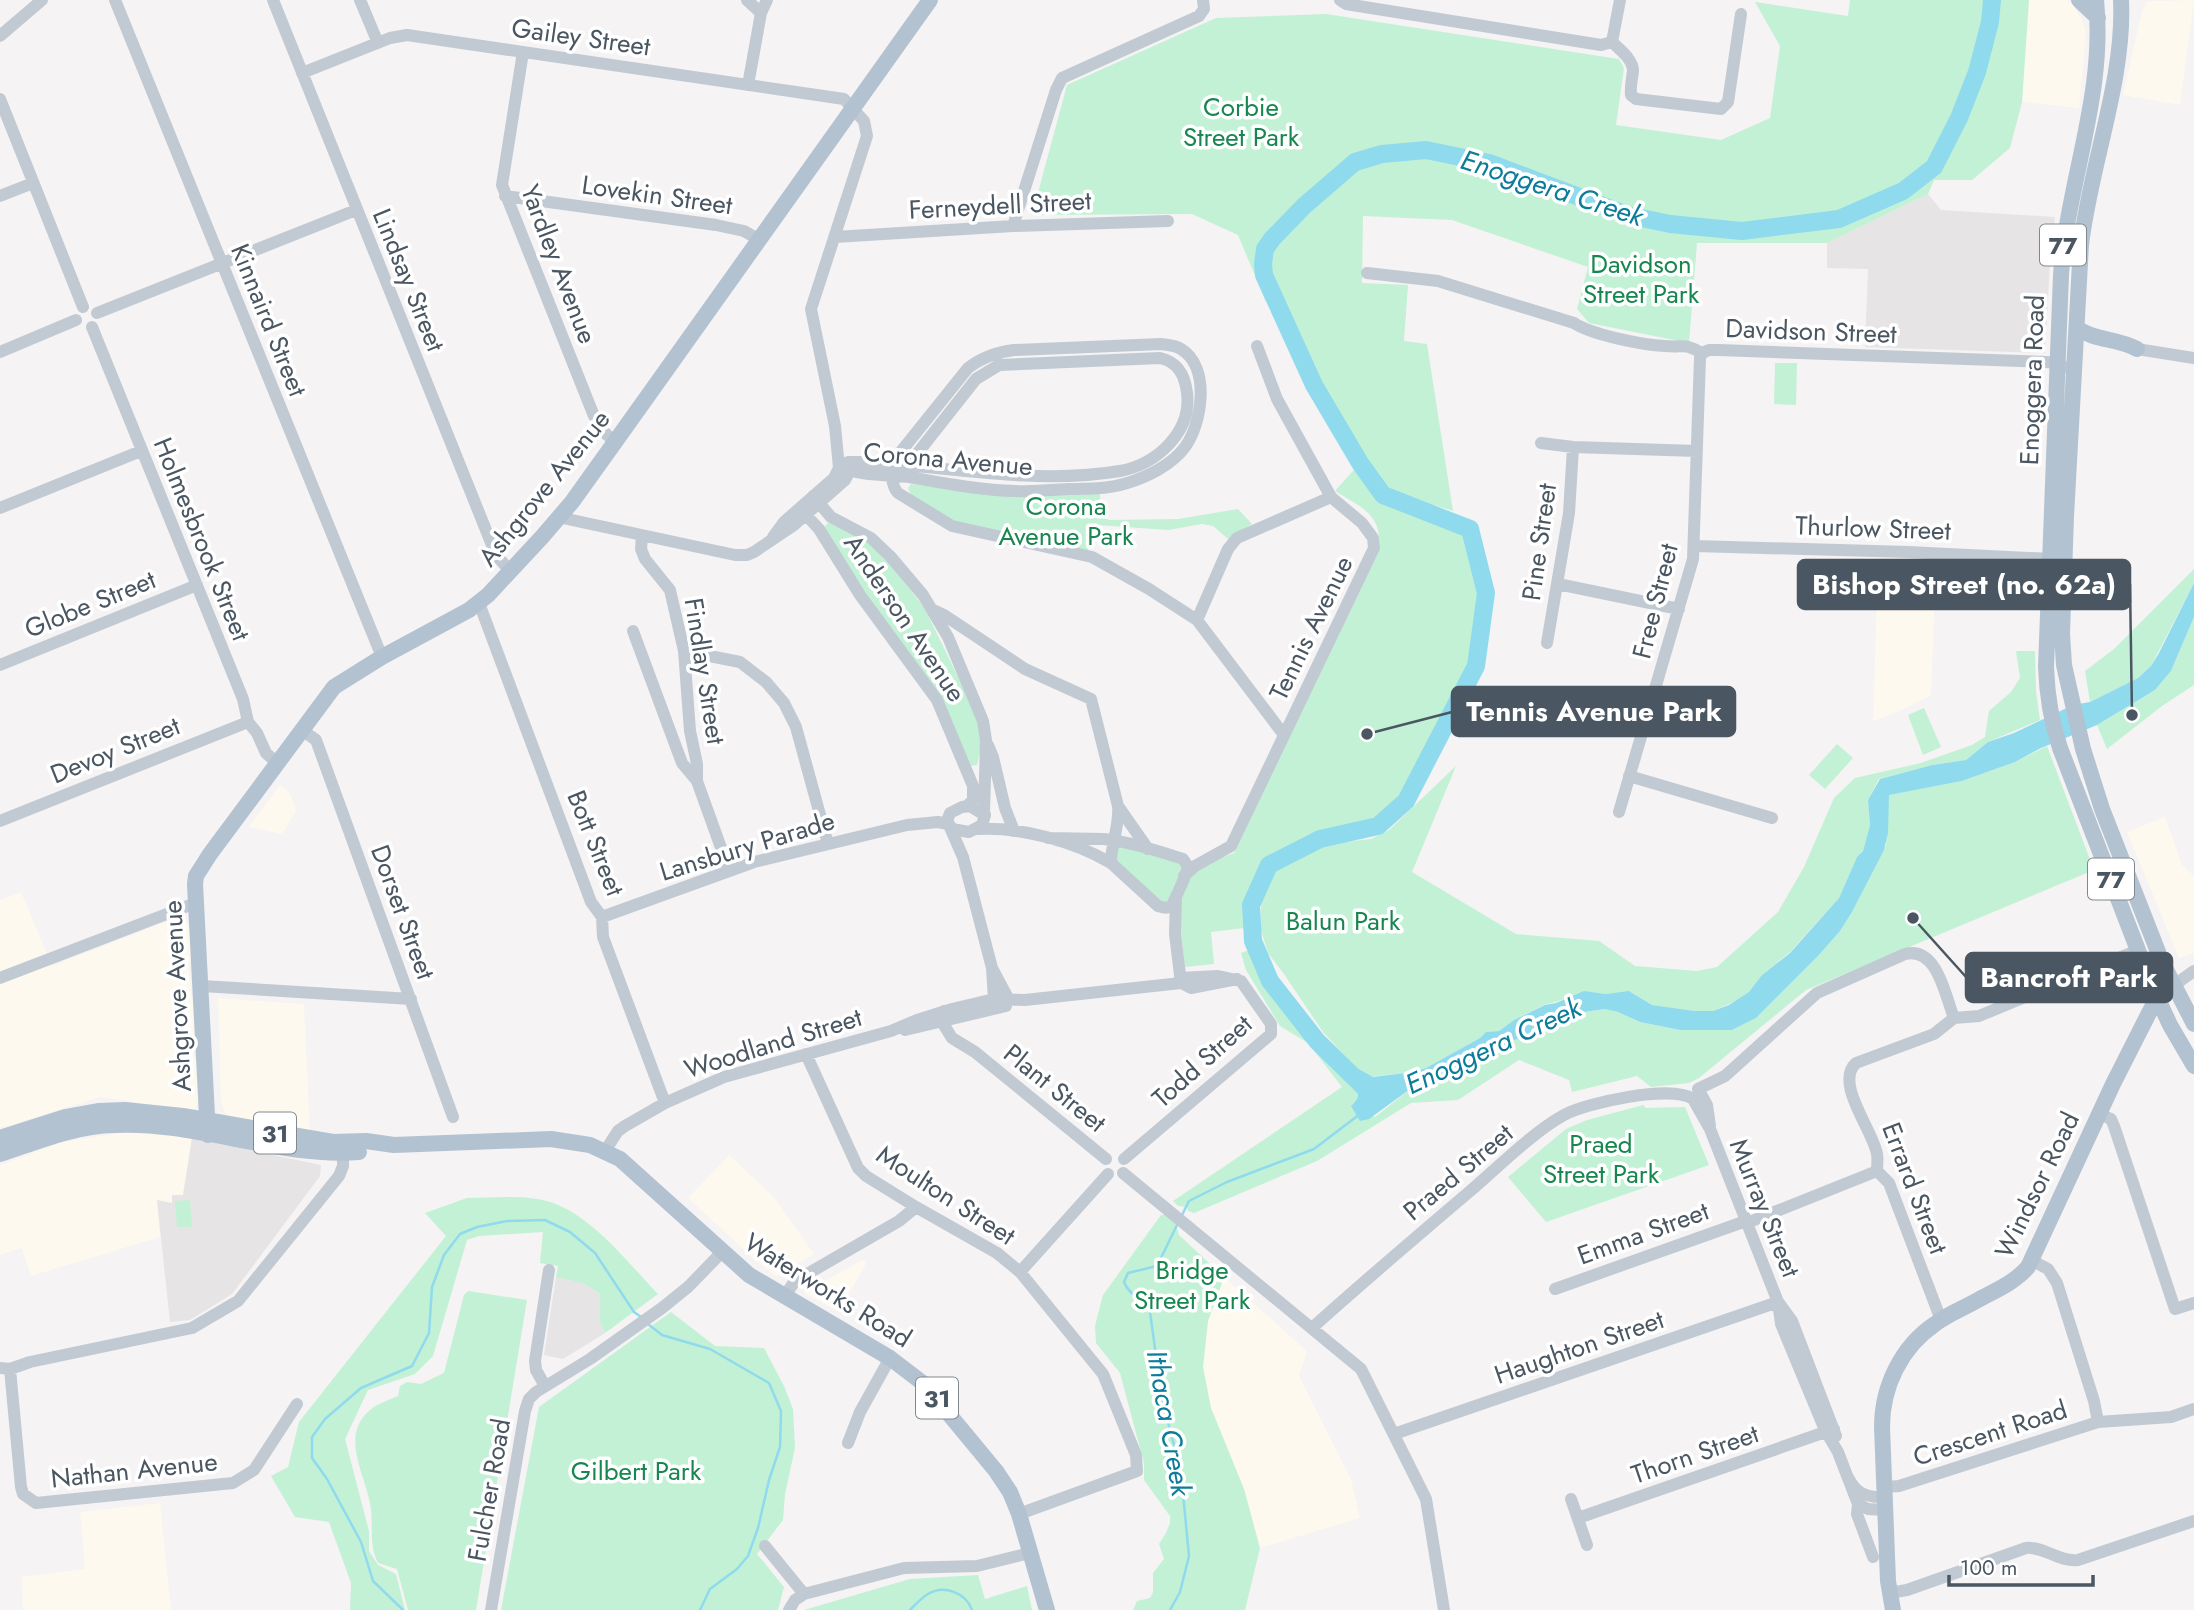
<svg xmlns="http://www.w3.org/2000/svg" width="2194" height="1610" font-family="Jost,sans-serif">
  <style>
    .commercial { fill: #fdf9ef }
    .education { fill: #e6e4e5 }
    .green { fill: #c3f1d5 }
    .water { fill: #90daee }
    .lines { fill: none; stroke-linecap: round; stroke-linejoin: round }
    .stream { stroke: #90daee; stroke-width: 2.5 }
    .river { stroke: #90daee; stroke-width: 18 }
    .minor { stroke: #c1cad2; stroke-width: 12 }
    .major { stroke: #b3c2d1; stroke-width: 16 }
    .labels { text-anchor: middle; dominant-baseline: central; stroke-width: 7; stroke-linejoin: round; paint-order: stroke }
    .shield { fill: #fff; stroke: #808990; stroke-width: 2 }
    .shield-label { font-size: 24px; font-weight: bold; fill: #4a5661 }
    .street-label { font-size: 26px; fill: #4a5661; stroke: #fff }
    .park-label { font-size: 26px; fill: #17864f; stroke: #fff }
    .water-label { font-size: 28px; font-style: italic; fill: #0c7c9b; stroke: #fff }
    .leader { fill: none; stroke: #4a5661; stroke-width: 2.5 }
    .callout-dot { fill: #4a5661; stroke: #fff; stroke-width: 2.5 }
    .callout { fill: #4a5661; stroke: #4a5661; stroke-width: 2.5 }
    .callout-label { font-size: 28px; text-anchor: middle; font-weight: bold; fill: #fff }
  </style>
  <rect width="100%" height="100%" fill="#f5f3f3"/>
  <path class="commercial" d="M2029,0H2067L2072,4L2082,20L2086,33L2079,108L2022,102Z
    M2194,0L2180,105L2123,95L2141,15L2147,1Z
    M1878,563L1936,565L1931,695L1900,711L1873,721Z
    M280,785L290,793L296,811L282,834L249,827Z
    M2165,817L2182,865L2194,876V953L2179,958L2127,832Z
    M21,892L52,966L173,919H183L188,924L192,954L188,965L193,1004L194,1055L197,1062L198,1099L196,1107L192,1111L101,1097L0,1128V900Z
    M218,998L304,1004L310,1131L231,1117L225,1113L221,1102Z
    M127,1132H152L192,1138L183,1195L172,1203L157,1201L160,1237L31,1276L22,1248L0,1255V1165L63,1142Z
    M729,1155L773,1196L814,1254L776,1276L753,1258L688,1198Z
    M863,1260L867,1262L839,1312L806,1294V1291Z
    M1224,1277L1307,1351L1299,1376L1351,1479L1360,1518L1260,1548L1244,1489L1211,1408L1203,1367L1208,1321Z
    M160,1503L171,1610H23L22,1577L85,1569L80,1512Z"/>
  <path class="education" d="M1928,194L1941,210L2055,217L2050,262L2045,353L1865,347L1868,269L1827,268V243Z
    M192,1138L321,1165L320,1176L232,1294L190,1320L170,1322L157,1200L172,1203V1195H183Z
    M556,1277L585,1284L600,1294V1322L605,1333L563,1359L544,1355Z"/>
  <path class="green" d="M1850,0H2029L2022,102L2010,148L1972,180H1934L1928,194L1827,243H1697L1689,343L1589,323L1577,309L1588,267L1452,220L1363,216L1362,283L1408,285L1404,341L1427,344L1453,511L1382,489L1322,387L1290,315L1266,302L1238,235L1192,214L1032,215L1067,85L1216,18L1326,14L1619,59L1624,68L1616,125L1721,140L1770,118L1780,46L1755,2L1848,16Z
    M1775,363H1797L1796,405L1774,404Z
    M1360,463L1383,495L1470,529L1486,593L1476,666L1406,801L1378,826L1320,839L1269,865L1251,905L1253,941L1244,928L1211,932L1214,964L1185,967C1182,937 1170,886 1202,866C1212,861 1224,857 1234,853L1379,551C1383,514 1362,508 1335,491Z
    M911,484L1009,496L1100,493L1101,517L1109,520L1178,519L1238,509L1252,524L1228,539L1213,526L1202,524L1168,530L1098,525L1087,552L956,523L911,495L908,488Z
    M828,523H832L855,533L883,554L925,609L977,716L981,747L977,765L971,766L946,708L891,633L824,527Z
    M2194,569V583L2151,666L2138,678L2090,702L2085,671L2114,649Z
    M2194,617V685L2162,706L2107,749L2097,725L2155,690L2171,671Z
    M2016,651H2035L2036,691L2040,720L1988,742L1966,760L1932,765L1879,779L1868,800L1870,825L1863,851L1857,857L1839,898L1790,952L1762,975L1750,992L1736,1001L1713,1011H1695L1652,1005L1631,992L1606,994L1590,992L1544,1005L1514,1020L1499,1031L1486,1032L1480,1038L1426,1068L1413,1072L1369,1077L1359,1071L1323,1032L1284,974L1268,953L1261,930V903L1264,884L1276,867L1328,844L1371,839L1389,830L1456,766L1412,872L1516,934L1599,941L1635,966L1697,971L1717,967L1778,912L1804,867L1834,798L1855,778L1921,763L1972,745L1985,737L1989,711L2011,692L2020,678Z
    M1924,708L1941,747L1923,755L1908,715Z
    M1837,744L1853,758L1825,789L1809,775Z
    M2047,746L2094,870L1806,990L1699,1078L1689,1083L1651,1087L1637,1076L1572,1092L1569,1080L1519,1060L1458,1100L1411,1103L1317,1161L1194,1213L1188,1211L1187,1207L1178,1206L1173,1201L1342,1087L1308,1043L1280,1026L1246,970L1241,953L1252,949C1277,1004 1315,1039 1355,1083L1359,1092L1356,1101L1375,1117L1413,1087L1463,1068L1515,1040L1577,1013L1605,1009L1618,1012L1640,1022L1680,1030H1732L1756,1018L1819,955L1840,931L1853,910L1886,845L1888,795L1962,781L2015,762Z
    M1119,847L1168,857L1183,866L1171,901L1162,903L1117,862L1114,853Z
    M1643,1105L1646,1108L1685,1107L1709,1165L1546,1222L1508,1177L1566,1129L1587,1120Z
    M467,1198C494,1198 527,1194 553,1203C593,1217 629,1264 658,1294L605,1333L600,1322V1294L585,1284L556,1277L558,1266L540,1263L543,1232L479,1236L467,1240L433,1356L415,1374L368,1390L345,1439L369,1531V1551L378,1565L396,1574L405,1610H350L351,1583L329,1522L295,1517L271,1476L288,1467L299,1422L446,1236L425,1213Z
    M190,1200L192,1227H177L175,1201Z
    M1161,1215H1167L1175,1222L1179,1235L1224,1277L1208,1321L1203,1367L1211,1408L1244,1489L1260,1548L1245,1610H1133L1137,1601L1150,1598L1153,1592V1573L1164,1559L1159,1544L1166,1533L1170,1523V1516L1144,1480V1463L1120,1373L1096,1343L1095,1326L1103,1295Z
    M468,1291L527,1300L476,1610H408L397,1569L378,1563C369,1545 373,1529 371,1509C367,1477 339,1437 369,1411C376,1404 389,1400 398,1396L400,1386L407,1382L421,1384L444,1373L464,1295Z
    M671,1312L715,1346L764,1348L784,1386L793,1409L795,1448L785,1494L783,1520L757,1554L784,1587L778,1610H501L539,1407Z
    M978,1575L985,1599L1027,1586L1032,1610H804L910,1579Z"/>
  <path class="water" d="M2194,583V617L2171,671L2155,690L2097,725L2041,748L2015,762L1962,781L1889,795L1888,833L1884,850L1852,912L1840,931L1819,955L1756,1018L1732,1030H1680L1640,1022L1618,1012L1605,1009L1577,1013L1515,1040L1463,1068L1413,1087L1369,1119L1360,1121L1351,1106C1364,1095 1357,1085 1347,1074L1355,1067L1373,1077L1413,1072L1426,1068L1480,1038L1486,1032L1499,1031L1514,1020L1545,1005L1556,1003L1584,991L1606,994L1629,991L1652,1005L1695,1011H1713L1729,1005L1749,992L1762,975L1790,953L1839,898L1857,857L1863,851L1870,825L1868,800L1880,779L1932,765L1966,760L1988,742L2014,733L2073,705L2090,702L2138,678L2151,666L2159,653Z"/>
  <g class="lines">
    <path class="stream" d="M1181,1217L1189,1201L1227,1182L1314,1149L1360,1114
      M648,1324L662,1335L710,1349L769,1383L781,1411L780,1447L769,1480L758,1528L748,1556L737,1569L710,1589L700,1610
      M403,1610L373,1581L361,1542L327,1479L312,1458V1437L325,1419L361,1388L412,1366L429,1333L432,1287L444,1255L460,1234L477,1227L507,1221L545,1220L570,1232L595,1253L634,1312L641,1317
      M910,1610C915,1605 921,1598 928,1594C944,1584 966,1593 972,1610
      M1170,1610L1180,1592L1189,1556L1181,1472L1162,1399L1150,1312C1144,1299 1129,1296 1124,1282L1128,1273L1157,1266L1178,1223"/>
    <path class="river" d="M1365,1088L1317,1041L1270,981L1253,941L1251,905L1269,865L1320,839L1378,826L1406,801L1476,666L1486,593L1470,529L1383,495L1360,463L1314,385L1264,275L1263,264L1265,249L1272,239L1304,206L1355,162L1382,154L1426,150L1489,163L1627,215L1670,224L1742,231L1839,219L1903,191L1934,167L1959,118L1977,72L1990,22L1992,0"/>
    <path class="minor" d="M115,0L382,657
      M273,0L496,555L511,572
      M360,0L378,43
      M747,0L761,13
      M1340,0L1346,4L1601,45L1612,42
      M0,36L42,0
      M1612,42C1620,50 1633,59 1633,71C1632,79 1630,87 1631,95L1636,99L1721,109L1728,102L1741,14
      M1612,42L1620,0
      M523,52L502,185L594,416L605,433L615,442
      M302,73L390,38L407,35L844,99L864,121L867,136L811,309L835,426L839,468L834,478L784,522L773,537
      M748,85L761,13L767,0
      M0,99L83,307
      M0,196L33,183
      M505,196L716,225L744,231L758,239
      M1013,226L1056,90L1062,78L1199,16L1204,9L1203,0
      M835,237L1013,226L1168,221
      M1367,273L1438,281L1574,323C1592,335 1643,345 1665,346C1686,348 1681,342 1702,353
      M97,313L356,210
      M92,327L243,699L248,722L257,733L266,753L277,763
      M2137,349L2194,358
      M0,352L76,320
      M1702,353L1709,350H1719L2046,362L2057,363L2064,367
      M1541,443L1573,447L1697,451
      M840,466C855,476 889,475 909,477C944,483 979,490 1015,491C1033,492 1051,490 1068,489C1088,489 1108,489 1127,483C1147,477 1172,465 1185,447C1202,424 1211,367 1181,349C1175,345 1168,345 1161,344L1014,350C997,352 981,358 968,368L899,454C892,465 889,483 898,493L952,526L1092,557L1149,589L1197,620L1284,735
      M840,466L848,462H860C879,463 898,465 916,466C982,473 1054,482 1120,471C1157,464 1192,432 1187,393C1185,375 1178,362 1160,358L999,365L976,379L905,469L893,476
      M813,496L831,517L871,538L890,556L923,595L948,637L983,721L986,740L984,815
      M0,508L141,451
      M802,511L819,529L860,595L937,700L973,786V800L967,806
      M558,517L735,555H747L754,552L794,525L845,480L848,474L849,465
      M642,536L641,549L645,559L670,590L684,651L690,731L697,764V781L729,870
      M1695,546L1908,552L2050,559
      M1558,584L1679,609
      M479,603L591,902L602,917L603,937L665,1103
      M933,610L944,615L1025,669L1091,699L1118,806C1120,825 1111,843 1111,863L1158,906C1163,907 1165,909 1170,907C1173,905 1186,875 1187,870C1188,864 1186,864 1183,859C1158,851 1131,842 1104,839L1048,838
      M1197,620L1228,549L1237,538L1331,497
      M633,631L682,763L697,781
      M1547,643L1569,513L1573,447
      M684,651L740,662L766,682L784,703L796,727L828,844
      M0,665L197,585
      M302,730L316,740L453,1117
      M988,745L993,757L1005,808L1014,831
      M1629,776L1772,818
      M970,806L985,815L982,825L969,832L952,829L947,821L950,813L962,807Z
      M1118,806L1148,849
      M1619,812L1693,559L1700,358L1702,353
      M0,821L248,722
      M949,825L963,857L992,968L994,999L1002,1007L1008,998L992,968
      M978,829C1021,827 1073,841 1111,863
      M1184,876L1195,866L1231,846L1374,548L1373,538L1362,523L1331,497L1277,399L1257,346
      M1176,896L1175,934L1181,983
      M602,917L754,862L907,825L938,822L948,824
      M0,978L198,902
      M202,986L411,999
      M2173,986L2194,971
      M944,1011L942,1022L952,1038L975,1052L1106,1159
      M905,1030L1006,1006
      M806,1054L858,1168L866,1176L916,1207L997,1253L1020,1272L1103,1374L1136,1455L1137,1471L1019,1514
      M1698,1089L1725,1076L1817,993L1905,954C1937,946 1945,995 1954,1018
      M1698,1089L1707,1105L1710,1126
      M1693,1099L1710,1129L1778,1302L1781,1324L1825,1430L1838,1452L1846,1473
      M2099,1114L2111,1119L2114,1126L2175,1309L2194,1303
      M605,1151L618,1131L625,1126L665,1103L724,1077L891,1031L917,1020L952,1009L994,999L1025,1000L1181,983L1191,988L1237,979
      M1124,1159L1271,1034V1024L1241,981L1218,976L1180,978
      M1123,1173L1361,1369L1426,1499L1444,1610
      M1747,1223L1877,1171
      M1020,1272L1108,1174
      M1555,1289L1746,1221
      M784,1297L795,1281L899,1221L916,1207
      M1779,1303L1792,1321L1836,1436
      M1941,1320L1889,1183L1877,1171C1877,1166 1878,1159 1877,1154C1873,1130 1834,1083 1856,1063L1934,1034L1954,1018L1979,1016L2138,950
      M1312,1328C1363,1282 1416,1237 1469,1192C1496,1169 1533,1132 1564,1115C1586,1103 1671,1084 1693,1099
      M0,1368L10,1369L30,1362L192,1328L238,1301L339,1176L343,1166V1144
      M10,1369L21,1487L23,1494L36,1503L233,1483L254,1470L297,1404
      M545,1386L536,1370L535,1361L549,1270
      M2098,1422L2171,1417L2194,1409
      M1394,1434L1778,1302
      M848,1443L860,1412L890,1358
      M1885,1487L1899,1486L2098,1422L2094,1401L2057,1283L2048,1269L2031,1260
      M1885,1497C1864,1498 1854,1492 1846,1473L1858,1504L1868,1509L1885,1510
      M1571,1499L1587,1545
      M1858,1504L1857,1514L1873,1557
      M1578,1518L1834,1429
      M765,1546L804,1594
      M1889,1593L1907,1590L2026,1548C2044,1546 2058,1562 2078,1560L2194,1521
      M491,1610L525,1411L529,1399L536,1392L590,1359L662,1308L688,1287L722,1252
      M789,1610L795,1600L804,1594L904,1568L977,1566L1030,1553"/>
    <path class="major" d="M2079,0L2098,18
      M2096,0C2106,94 2067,183 2061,275L2046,667C2047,695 2051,721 2060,748L2151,984L2170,1025L2194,1066
      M2121,0C2125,79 2090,166 2081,245L2066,516L2062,634L2064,665L2083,749L2102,809L2162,962L2194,1024
      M2077,328C2095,341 2117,338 2137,349
      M208,1135L195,884L196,876L210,854L334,687L382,657L469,610L488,595L542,537L572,502L615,442L930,0
      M0,1138L65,1117L98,1111L125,1110L183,1116L333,1142L366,1141L394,1145L551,1139L590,1145L620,1159L749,1275L890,1358L924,1384L996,1471L1010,1492L1019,1514L1047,1610
      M0,1154C37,1142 74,1126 114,1125C197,1121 276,1158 359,1152
      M1893,1610L1888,1581L1882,1427C1882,1387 1901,1347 1935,1324C1948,1314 1964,1308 1978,1300C1996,1290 2014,1283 2028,1267L2113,1084L2151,1009L2163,994"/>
  </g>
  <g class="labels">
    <g class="shield">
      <rect x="2040" y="224.5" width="46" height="41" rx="5"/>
      <rect x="2088" y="858.5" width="46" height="41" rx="5"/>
      <rect x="254" y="1112.5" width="42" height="41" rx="5"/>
      <rect x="916" y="1377.5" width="42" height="41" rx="5"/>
    </g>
    <g class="shield-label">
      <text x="2063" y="245">77</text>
      <text x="2111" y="879">77</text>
      <text x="275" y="1133">31</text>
      <text x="937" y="1398">31</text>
    </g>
    <g class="street-label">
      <text transform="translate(581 37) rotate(8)">Gailey Street</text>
      <text transform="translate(657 195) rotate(8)">Lovekin Street</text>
      <text transform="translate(1000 205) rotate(-3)">Ferneydell Street</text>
      <text transform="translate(559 264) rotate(69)">Yardley Avenue</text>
      <text transform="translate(409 280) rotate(68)">Lindsay Street</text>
      <text transform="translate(269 320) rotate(68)">Kinnaird Street</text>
      <text transform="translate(1811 331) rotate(2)">Davidson Street</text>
      <text transform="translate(2032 380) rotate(-88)">Enoggera Road</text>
      <text transform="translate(948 459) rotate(5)">Corona Avenue</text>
      <text transform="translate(544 488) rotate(-51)">Ashgrove Avenue</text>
      <text transform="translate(1873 528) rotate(2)">Thurlow Street</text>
      <text transform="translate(202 539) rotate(68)">Holmesbrook Street</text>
      <text transform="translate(1539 542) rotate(-82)">Pine Street</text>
      <text transform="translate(1655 601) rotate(-76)">Free Street</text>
      <text transform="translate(90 604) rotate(-22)">Globe Street</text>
      <text transform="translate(905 618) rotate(56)">Anderson Avenue</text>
      <text transform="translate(1311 628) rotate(-64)">Tennis Avenue</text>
      <text transform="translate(705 671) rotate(81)">Findlay Street</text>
      <text transform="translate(115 750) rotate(-22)">Devoy Street</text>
      <text transform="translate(596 843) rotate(68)">Bott Street</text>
      <text transform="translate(747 846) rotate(-17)">Lansbury Parade</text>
      <text transform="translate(403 912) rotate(70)">Dorset Street</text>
      <text transform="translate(177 996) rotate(-93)">Ashgrove Avenue</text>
      <text transform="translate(773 1043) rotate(-17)">Woodland Street</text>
      <text transform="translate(1202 1061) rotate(-42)">Todd Street</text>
      <text transform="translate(1055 1088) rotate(39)">Plant Street</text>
      <text transform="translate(1458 1172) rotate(-40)">Praed Street</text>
      <text transform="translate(2037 1185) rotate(-64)">Windsor Road</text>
      <text transform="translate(1915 1188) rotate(69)">Errard Street</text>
      <text transform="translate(946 1195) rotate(33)">Moulton Street</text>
      <text transform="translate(1765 1208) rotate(68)">Murray Street</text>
      <text transform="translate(1643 1233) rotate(-20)">Emma Street</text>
      <text transform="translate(828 1290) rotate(32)">Waterworks Road</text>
      <text transform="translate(1579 1347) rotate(-19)">Haughton Street</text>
      <text transform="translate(1990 1433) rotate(-18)">Crescent Road</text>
      <text transform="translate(1695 1454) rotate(-19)">Thorn Street</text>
      <text transform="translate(134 1470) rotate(-6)">Nathan Avenue</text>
      <text transform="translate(489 1490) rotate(-80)">Fulcher Road</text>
    </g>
    <g class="park-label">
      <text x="1241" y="107">Corbie<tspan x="1241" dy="30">Street Park</tspan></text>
      <text x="1641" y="264">Davidson<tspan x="1641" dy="30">Street Park</tspan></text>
      <text x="1066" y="506">Corona<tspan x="1066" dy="30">Avenue Park</tspan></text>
      <text x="1343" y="921">Balun Park</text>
      <text x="1601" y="1144">Praed<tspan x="1601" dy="30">Street Park</tspan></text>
      <text x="1192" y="1270">Bridge<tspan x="1192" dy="30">Street Park</tspan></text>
      <text x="636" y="1471">Gilbert Park</text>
    </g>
    <g class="water-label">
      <text transform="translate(1552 188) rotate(18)">Enoggera Creek</text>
      <text transform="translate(1493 1046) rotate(-25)">Enoggera Creek</text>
      <text transform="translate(1169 1423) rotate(80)">Ithaca Creek</text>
    </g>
  </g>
  <path class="leader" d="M2132 715L2130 584M1367 734L1452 712M1913 918L1966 977"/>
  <g class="callout-dot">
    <circle cx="2132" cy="715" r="7"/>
    <circle cx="1367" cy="734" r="7"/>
    <circle cx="1913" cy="918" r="7"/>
  </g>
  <g class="callout">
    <rect x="1798" y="560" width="332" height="49" rx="7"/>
    <rect x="1452" y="687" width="283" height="49" rx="7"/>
    <rect x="1966" y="953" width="206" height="49" rx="7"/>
  </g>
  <g class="callout-label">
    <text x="1964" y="594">Bishop Street (no. 62a)</text>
    <text x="1594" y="721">Tennis Avenue Park</text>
    <text x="2069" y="987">Bancroft Park</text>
  </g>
  <path d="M1949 1575v10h144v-10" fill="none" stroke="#4a5661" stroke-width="3.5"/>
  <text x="1960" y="1575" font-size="21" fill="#4a5661" stroke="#ffffff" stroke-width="5" paint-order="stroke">100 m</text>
</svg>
